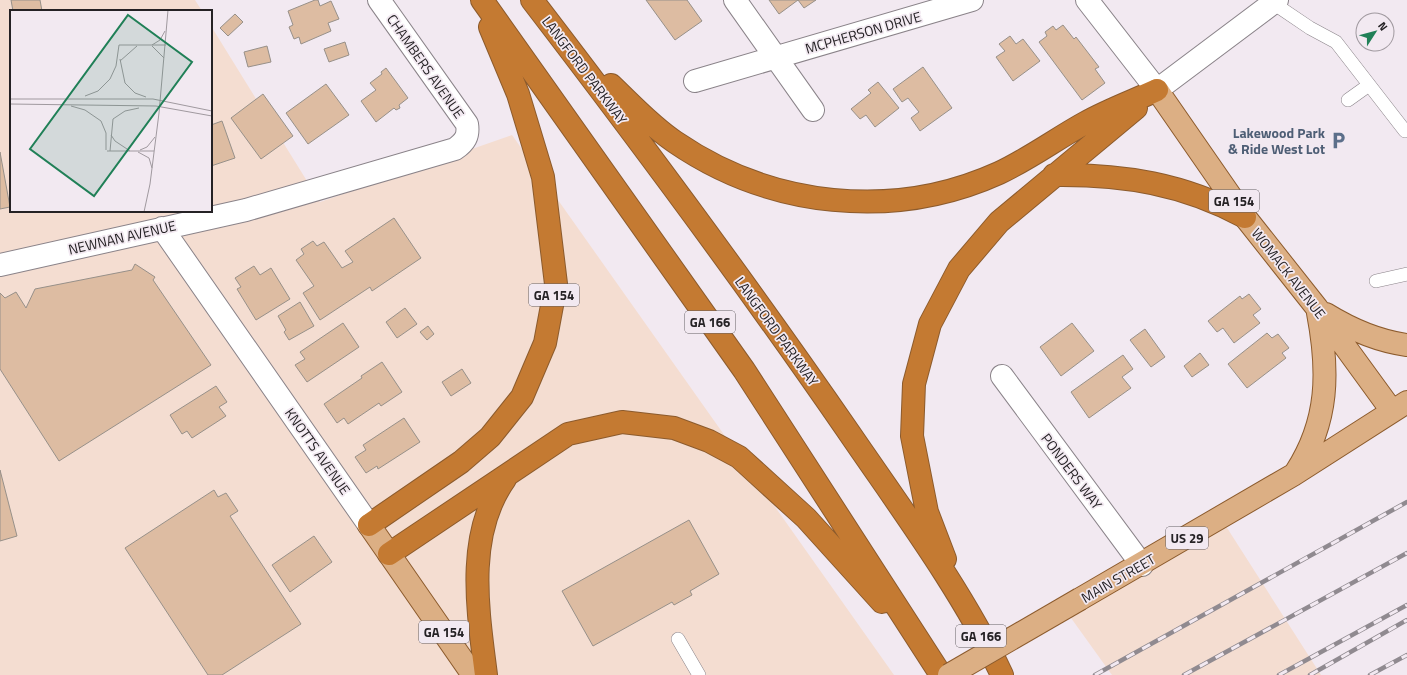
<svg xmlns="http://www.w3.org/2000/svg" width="1407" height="675" font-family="'Titillium Web',sans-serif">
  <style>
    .commercial { fill: #f4ddd1 }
    .building { fill: #ddbca2; stroke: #979089 }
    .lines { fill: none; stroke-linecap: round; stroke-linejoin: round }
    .lane-casing { stroke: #8a8389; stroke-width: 14 }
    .street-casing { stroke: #8a8389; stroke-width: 24 }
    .primary-casing { stroke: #8c5b2d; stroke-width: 24 }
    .highway-casing { stroke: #8c5b2d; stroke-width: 24 }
    .lane { stroke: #fff; stroke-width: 13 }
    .street { stroke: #fff; stroke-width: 22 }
    .primary { stroke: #dcaf84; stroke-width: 22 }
    .highway { stroke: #c47a32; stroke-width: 22 }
    .rail-casing { stroke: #908a90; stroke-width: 4.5 }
    .rail { stroke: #f2e9f1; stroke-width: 3; stroke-dasharray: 9; stroke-linecap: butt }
    .primary-bridge-casing { stroke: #8c5b2d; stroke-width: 24; stroke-linecap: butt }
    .primary-bridge { stroke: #dcaf84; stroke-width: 22 }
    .labels { text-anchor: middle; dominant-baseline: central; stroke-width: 3.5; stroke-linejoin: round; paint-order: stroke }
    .shield { fill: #f2e9f1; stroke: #625e62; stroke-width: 1 }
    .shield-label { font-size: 13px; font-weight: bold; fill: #252225 }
    .street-label { font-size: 14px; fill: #252225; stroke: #f2e9f1 }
    .service-label { font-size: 14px; font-weight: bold; fill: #4e5e75; stroke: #f2e9f1; text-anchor: end }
    .inset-road { fill: none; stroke: #a0999f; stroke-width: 1 }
    .view { fill: #208057; fill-opacity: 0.15; stroke: #208057; stroke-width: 2 }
    .inset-edge { fill: none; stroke: #252225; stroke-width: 2 }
  </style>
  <rect width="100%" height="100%" fill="#f2e9f1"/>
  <path class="commercial" d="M0,0H195L202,11H11V211H211V26L320,202L512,135L894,675H0Z
    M1222,520L1321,675H1112L1071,618Z"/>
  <path class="building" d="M11,0H40L42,11H13Z
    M315,0H318L320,6L331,1L339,19L328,23L331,31L301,44L299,37L294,39L289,27L293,25L288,11Z
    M646,0H687L702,21L675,40Z
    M769,0H798L779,14Z
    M798,0H816L804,8Z
    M235,14L243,22L228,36L220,28Z
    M1063,25L1074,39L1076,37L1099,67L1095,69L1105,83L1082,100L1039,42L1047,36L1045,32L1053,26L1056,30Z
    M1010,36L1016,44L1023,39L1040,61L1013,81L996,57L1005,51L999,44Z
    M345,42L349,55L329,62L324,49Z
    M267,46L271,62L248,67L244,52Z
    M923,67L952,108L920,131L911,118L919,112L908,98L902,102L893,89Z
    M386,68L408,98L399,105L400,108L396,110L394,108L376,122L361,101L376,90L370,83L382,74L381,72Z
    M878,82L899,108L875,127L866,115L860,119L851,109L871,93L868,90Z
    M326,84L349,115L308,144L286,113Z
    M263,94L293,136L261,159L231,118Z
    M222,121L235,158L211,166V125Z
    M0,152L10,207L0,209Z
    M394,218L421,258L372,291L370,287L320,320L303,293L314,286L296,260L304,254L301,249L313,241L317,246L324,242L342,268L353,262L345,251Z
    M135,264L155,277L153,280L211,365L59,461L0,369V293L5,298L16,292L26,308L35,289L132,270Z
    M254,266L260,275L271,268L290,299L256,320L237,289L241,287L235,278Z
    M1249,294L1261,309L1253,315L1260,323L1234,343L1223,328L1217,332L1208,321L1240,296L1242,299Z
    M300,302L314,326L289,340L284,332L286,330L278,316Z
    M405,308L417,324L397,338L386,322Z
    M343,323L359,347L307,382L295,365L305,359L300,352Z
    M1072,323L1094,351L1061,376L1040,347Z
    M428,326L434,334L427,340L420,332Z
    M1145,329L1165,357L1151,367L1130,340Z
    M1267,333L1272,338L1278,334L1289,348L1282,353L1286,358L1247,388L1228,364Z
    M1200,353L1209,365L1192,377L1184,366Z
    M1123,355L1133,369L1122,377L1131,388L1089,418L1071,392Z
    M382,362L402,392L381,406L379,403L348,424L344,418L337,423L324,404L362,378L361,376Z
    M462,369L471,383L451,396L442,382Z
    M216,386L227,402L219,407L226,416L192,438L187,431L182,434L170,415Z
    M404,418L420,442L378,469L377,466L366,473L355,457L366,450L363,445Z
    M0,470L17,536L0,541Z
    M214,490L218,497L226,493L238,511L230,516L301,624L222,675H208L125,548Z
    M689,520L719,574L690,591L692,595L674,605L672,602L593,646L562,591Z
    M314,536L332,562L290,592L272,565Z"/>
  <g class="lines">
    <defs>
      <path id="lane" d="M1273,3L1310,28L1336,42L1405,131
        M1348,100L1369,85
        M1376,281L1407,274
        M678,639L699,675"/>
      <path id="street" d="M735,0L813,110
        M1087,0L1157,90L1277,0
        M695,81L972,0
        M162,228L369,525
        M0,265L246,210L455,149C465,142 469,136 467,124L379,0
        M1002,376L1142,565"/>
      <path id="primary" d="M1157,90L1245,217L1317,308L1392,411
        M1326,314C1352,330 1377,341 1407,345
        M1296,472C1329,421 1329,371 1318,313
        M369,525L473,675
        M1080,599L1293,475L1407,402"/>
      <path id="highway" d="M482,0L744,370L941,675
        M532,0C641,142 748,286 850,434C902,510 963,592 1002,675
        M611,85C632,105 651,126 675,142C770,207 893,221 999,173C1029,159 1056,139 1085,123C1108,110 1133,101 1157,90
        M1054,175C1123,174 1184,184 1245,217
        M369,525L461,462L490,437L522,397L545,343L556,284L543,177L518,94L490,27
        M389,554L568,434L622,422L674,428L709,441L739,457L806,518L882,602
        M945,559L927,512L912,436L914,384L930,324L959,269L999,222L1136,108
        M486,675C478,611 465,535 505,479"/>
    </defs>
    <use href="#lane" class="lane-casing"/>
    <use href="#street" class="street-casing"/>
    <use href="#primary" class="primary-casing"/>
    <use href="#highway" class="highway-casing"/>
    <use href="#lane" class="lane"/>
    <use href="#street" class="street"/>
    <use href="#primary" class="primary"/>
    <use href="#highway" class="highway"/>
    <defs>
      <path id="rail" d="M1095,675L1407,502
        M1184,675L1407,553
        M1279,675L1407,605
        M1310,675L1407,620
        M1370,675L1407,655"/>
    </defs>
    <use href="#rail" class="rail-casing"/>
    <use href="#rail" class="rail"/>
    <defs>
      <path id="primary-bridge" d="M949,675L1080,599"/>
    </defs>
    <use href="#primary-bridge" class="primary-bridge-casing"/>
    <use href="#primary-bridge" class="primary-bridge"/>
  </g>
  <defs>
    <symbol id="parking-bare" viewBox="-9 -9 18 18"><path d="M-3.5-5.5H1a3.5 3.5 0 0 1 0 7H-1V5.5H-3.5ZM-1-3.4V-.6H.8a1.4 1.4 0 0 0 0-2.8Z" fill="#5c6f8a" stroke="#f2e9f1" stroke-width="2.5" paint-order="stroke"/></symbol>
  </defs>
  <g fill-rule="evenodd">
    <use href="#parking-bare" x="1326" y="128" width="25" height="25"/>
  </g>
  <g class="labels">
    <g class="shield">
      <rect x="1209" y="190" width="50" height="22" rx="3"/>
      <rect x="529" y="284" width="50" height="22" rx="3"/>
      <rect x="685" y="311" width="50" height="22" rx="3"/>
      <rect x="1166" y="527" width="42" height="22" rx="3"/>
      <rect x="419" y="621" width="50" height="22" rx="3"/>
      <rect x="956" y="625" width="50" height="22" rx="3"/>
    </g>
    <g class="shield-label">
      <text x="1234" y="201">GA 154</text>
      <text x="554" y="295">GA 154</text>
      <text x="710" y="322">GA 166</text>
      <text x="1187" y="538">US 29</text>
      <text x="444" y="632">GA 154</text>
      <text x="981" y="636">GA 166</text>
    </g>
    <g class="street-label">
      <text transform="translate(863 32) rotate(-16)">MCPHERSON DRIVE</text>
      <text transform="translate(426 66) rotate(55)">CHAMBERS AVENUE</text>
      <text transform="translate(585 70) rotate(53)">LANGFORD PARKWAY</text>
      <text transform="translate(122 237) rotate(-13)">NEWNAN AVENUE</text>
      <text transform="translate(1289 273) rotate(52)">WOMACK AVENUE</text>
      <text transform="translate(777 331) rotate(54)">LANGFORD PARKWAY</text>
      <text transform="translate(318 451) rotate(55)">KNOTTS AVENUE</text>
      <text transform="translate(1072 471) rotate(53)">PONDERS WAY</text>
      <text transform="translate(1118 578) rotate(-30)">MAIN STREET</text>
    </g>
    <g class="service-label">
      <text x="1325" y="132">Lakewood Park<tspan x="1325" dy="16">&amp; Ride West Lot</tspan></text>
    </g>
  </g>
  <g transform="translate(10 10)">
    <rect width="202" height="202" fill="#f2e9f1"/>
    <path class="inset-road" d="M109,35H156M142,35L150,30L155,21M142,36L154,48M110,49L115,73L125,83L136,87M110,51L127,36M75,86L88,81L100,69L106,56L109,35M0,89H143L202,101M0,94L146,96L202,106M61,96L75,100L91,111L96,123V140M101,125L105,131L120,141M130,140L137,137L145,127M97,141H144M100,141L103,109L115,101L129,98M128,142L139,148L142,158M134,202L140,174L149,103L158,0"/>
    <path class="view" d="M118,5L182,52L84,186L20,139Z"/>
    <rect width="202" height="202" class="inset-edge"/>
  </g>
  <g transform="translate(1375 32) rotate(54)"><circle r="19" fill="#f2e9f1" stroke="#a0999f"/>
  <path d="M0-3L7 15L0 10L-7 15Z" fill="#208057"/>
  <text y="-6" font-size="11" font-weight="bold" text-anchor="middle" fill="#252225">N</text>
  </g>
</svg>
